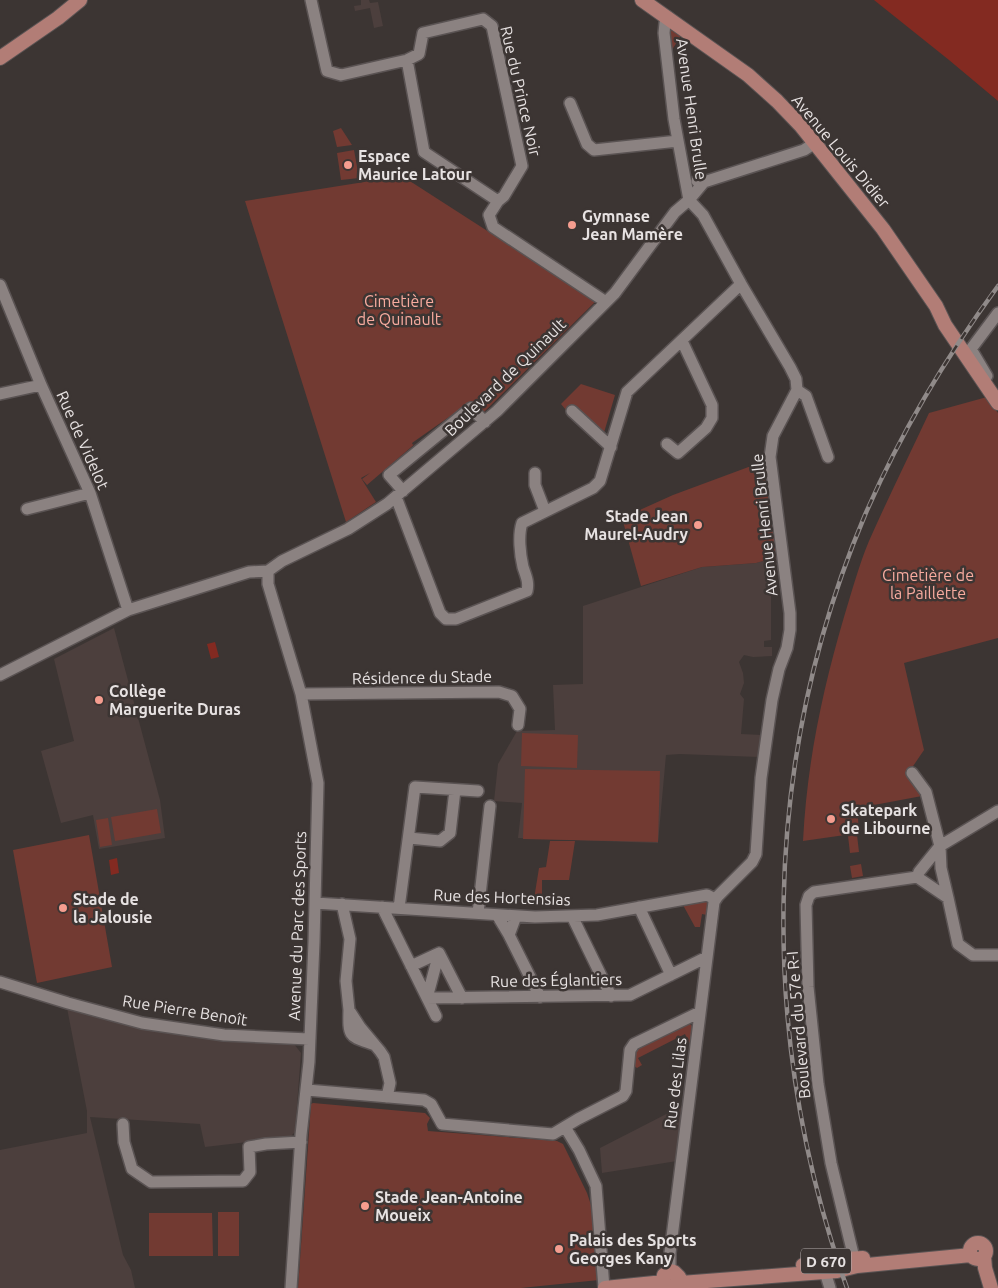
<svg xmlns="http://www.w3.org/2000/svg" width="998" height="1288" font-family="Ubuntu,sans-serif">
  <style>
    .built { fill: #4c3f3d }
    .green { fill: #723a32 }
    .water { fill: #832a21 }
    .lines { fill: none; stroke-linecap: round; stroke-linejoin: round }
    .minor-casing { stroke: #5a5353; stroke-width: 14 }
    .major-casing { stroke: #5a5353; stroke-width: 16 }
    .minor { stroke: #8b8281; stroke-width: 11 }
    .major { stroke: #b27d76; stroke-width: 14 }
    .rail-casing { stroke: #908a89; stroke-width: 4.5 }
    .rail { stroke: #3c3533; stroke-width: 2.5; stroke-dasharray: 8; stroke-linecap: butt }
    .poi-dot { fill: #f59d8f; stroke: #3c3533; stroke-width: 2 }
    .labels { text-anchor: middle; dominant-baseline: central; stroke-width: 5; stroke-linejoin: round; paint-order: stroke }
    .shield { fill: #3c3533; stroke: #b4aeae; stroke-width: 1 }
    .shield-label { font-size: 15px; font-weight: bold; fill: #e7e2e2 }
    .street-label { font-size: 16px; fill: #e7e2e2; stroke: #3c3533 }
    .poi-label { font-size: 16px; font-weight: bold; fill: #e7e2e2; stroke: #3c3533; text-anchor: start }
    .park-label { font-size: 16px; fill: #f8ab9f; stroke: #3c3533 }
  </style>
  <rect width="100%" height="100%" fill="#3c3533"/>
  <path class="built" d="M361,0H369L370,3L378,2L383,26L374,28L370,8L355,11L354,6L361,5Z
    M778,557L779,575L771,576V640L764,641V647H772V656L753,657L744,655L739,662L743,673L744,683L740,694L744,699L741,734L762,735L759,757L680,754L666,755L658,843L518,838L522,803L494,801L498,764L517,731L555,730L553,685L583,684V606L702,567L756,563Z
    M114,628L160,800L165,838L99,849L93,815L61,823L41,751L74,741L54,659Z
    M67,1008L152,1028L294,1044L301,1053L295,1132L290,1137L205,1147L200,1124L90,1117L123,1255L131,1270L135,1288H0V1150L87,1133V1111Z
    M682,1106L677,1161L602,1173L600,1148Z"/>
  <path class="green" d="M674,28L682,34L670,53L669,33Z
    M341,128L352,145L337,147L333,131Z
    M354,150L359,178L341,180L337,153Z
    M402,176L596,301L482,414L469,404L466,405L412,443L413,445L416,443L367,485L362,479L370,473L361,478L376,502L346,522L245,201Z
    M581,384L615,395L603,436L571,406L566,410L561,404Z
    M987,397L998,413V638L904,663L924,750L907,775L922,796L858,808L857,804L859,833L803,841C807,763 822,692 844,617C852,591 859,565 869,541C888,498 909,456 929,413Z
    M762,462L778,557L756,563L702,567L641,586L622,518L673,495Z
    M522,733L578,735L577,768L521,766Z
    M525,769L660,771L658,842L523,839Z
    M157,809L161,833L115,841L111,817Z
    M108,818L112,845L100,847L96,820Z
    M89,835L112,967L37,983L13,850Z
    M857,835L859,852L850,853L848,836Z
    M550,841H575L569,880H542V898L534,899L539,868L546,867Z
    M861,864L863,876L852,878L850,866Z
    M705,901L708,903L707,915L702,914L700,927H695L683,905Z
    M688,1022L692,1026L691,1041L689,1043L685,1034L638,1058L642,1065L637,1068L633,1065L636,1049Z
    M313,1103L425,1113L430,1118L427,1124L428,1131L557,1141L563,1144L587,1193L593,1211L599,1280L521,1288H298L311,1104Z
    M218,1212H239V1256H218Z
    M149,1213H212L213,1256H149Z"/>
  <path class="water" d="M874,0H998V101L949,60Z
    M215,642L219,657L211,659L207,644Z
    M117,858L119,873L111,875L109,860Z"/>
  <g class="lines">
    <defs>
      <path id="minor" d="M311,0L327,71L341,75L407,60L419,54L423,33L483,19L492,26L522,166L504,196L498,201
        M668,17L665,23L664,33L674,119L689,200L703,215L741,284L790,367L796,379L797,390L773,436L770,457L790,613V630L787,648L779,669L772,700L761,778L756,854L752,862L718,896L714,902L670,1253V1271
        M407,60L424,152L498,201L489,215L493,227L606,302
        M570,103L587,144L594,150L678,141
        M697,181L704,182L804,150L815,143
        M0,285L41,385L90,493L128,610
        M987,376L971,349L998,313
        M797,390L806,396L828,457
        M0,394L41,385
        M572,411L611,447
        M667,444L678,453L706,428L712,418V405L682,341
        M535,473V485L545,511
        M403,491L389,475L471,408L485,422
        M396,497L440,613L446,619H456L527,591C529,582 526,576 523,567C520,554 518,535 522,523L593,488L600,481L627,392L741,284
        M27,509L90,493
        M268,571V584L301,694L318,783L314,942L309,1062L301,1135L291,1288
        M268,571L282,561L348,529L387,504L497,411L615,293L675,212L689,200L704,182
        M0,675L128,610L249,572L268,571
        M301,694L499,692L512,696L520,709L518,725
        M912,773L926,792L940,846L941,868L948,898L917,877L919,872L940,846L998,811
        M409,838L440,841L450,833L455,790
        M948,898L958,944L973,955H998
        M315,903L535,917L597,915L707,895L715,899
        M342,904L350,939L346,981L349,1010L360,1027L380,1051L384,1057L390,1083L387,1097
        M382,907L436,1016
        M639,907L671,975
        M399,908L415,787L478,791
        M478,913L490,806
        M497,915L509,935L516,916
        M572,916L611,996
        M509,935L540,997
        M439,953L427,998L630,995L707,957
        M411,966L439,953L462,998
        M0,982L68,1003L142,1023L224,1035L309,1039
        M349,1010C348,1039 350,1036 375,1045
        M307,1090L424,1100L431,1104L442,1124L553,1134L578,1119L623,1096L626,1091L630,1050L634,1044L700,1012
        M123,1124L124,1142L132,1169L151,1182L243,1181L250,1172L249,1147L266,1144L301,1142
        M565,1127L579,1150L596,1186L604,1288
        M854,1258L831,1163L818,1084L808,987L806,905L809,896L814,892L917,877
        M825,1272L830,1288"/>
      <path id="major" d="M642,0L748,75L777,101L801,126L883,229L936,306L945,325L998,403
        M0,58L58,18L80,0
        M970 1251a8 8 0 1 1 16 0a8 8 0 1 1-16 0Z
        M984,1256L985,1268L991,1288
        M803,1265L829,1260L863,1258
        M677,1284L679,1277L674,1272L670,1271L664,1275L663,1279L665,1284L671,1287L681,1283L837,1271L857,1266L971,1255
        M605,1288L664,1282"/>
    </defs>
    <use href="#minor" class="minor-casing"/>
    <use href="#major" class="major-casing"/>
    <use href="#minor" class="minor"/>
    <use href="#major" class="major"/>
    <defs>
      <path id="rail" d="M847,1288C758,1038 761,761 865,515C900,434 946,357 998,286"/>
    </defs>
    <use href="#rail" class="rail-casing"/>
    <use href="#rail" class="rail"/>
  </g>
  <g class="poi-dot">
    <circle cx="348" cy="165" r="5"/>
    <circle cx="572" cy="225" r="5"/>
    <circle cx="698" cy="525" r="5"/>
    <circle cx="99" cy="700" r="5"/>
    <circle cx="831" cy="819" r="5"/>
    <circle cx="63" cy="908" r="5"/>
    <circle cx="365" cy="1206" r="5"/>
    <circle cx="559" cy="1249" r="5"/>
  </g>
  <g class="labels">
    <rect class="shield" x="801" y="1248.5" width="50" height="25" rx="4"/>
    <g class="shield-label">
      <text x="826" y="1261">D 670</text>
    </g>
    <g class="street-label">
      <text transform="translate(521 91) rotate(77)">Rue du Prince Noir</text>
      <text transform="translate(692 109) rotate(82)">Avenue Henri Brulle</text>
      <text transform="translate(841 151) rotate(50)">Avenue Louis Didier</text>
      <text transform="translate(505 377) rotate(-44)">Boulevard de Quinault</text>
      <text transform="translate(83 440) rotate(66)">Rue de Videlot</text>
      <text transform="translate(764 525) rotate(-96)">Avenue Henri Brulle</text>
      <text transform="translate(422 677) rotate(-1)">Résidence du Stade</text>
      <text transform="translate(502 897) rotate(2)">Rue des Hortensias</text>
      <text transform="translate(297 926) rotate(-88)">Avenue du Parc des Sports</text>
      <text transform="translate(556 980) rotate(-1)">Rue des Églantiers</text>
      <text transform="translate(185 1010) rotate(9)">Rue Pierre Benoît</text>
      <text transform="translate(798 1025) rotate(-95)">Boulevard du 57e R-I</text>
      <text transform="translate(675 1083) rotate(-83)">Rue des Lilas</text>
    </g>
    <g class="poi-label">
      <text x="358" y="156">Espace<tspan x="358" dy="18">Maurice Latour</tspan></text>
      <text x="582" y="216">Gymnase<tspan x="582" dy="18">Jean Mamère</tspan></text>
      <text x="688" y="516" text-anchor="end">Stade Jean<tspan x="688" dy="18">Maurel-Audry</tspan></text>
      <text x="109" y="691">Collège<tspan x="109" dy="18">Marguerite Duras</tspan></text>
      <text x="841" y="810">Skatepark<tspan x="841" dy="18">de Libourne</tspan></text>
      <text x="73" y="899">Stade de<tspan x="73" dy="18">la Jalousie</tspan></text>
      <text x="375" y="1197">Stade Jean-Antoine<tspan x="375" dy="18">Moueix</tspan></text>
      <text x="569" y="1240">Palais des Sports<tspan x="569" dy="18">Georges Kany</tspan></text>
    </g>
    <g class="park-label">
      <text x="399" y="301">Cimetière<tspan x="399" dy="18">de Quinault</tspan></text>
      <text x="928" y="575">Cimetière de<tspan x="928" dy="18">la Paillette</tspan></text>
    </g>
  </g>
</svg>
